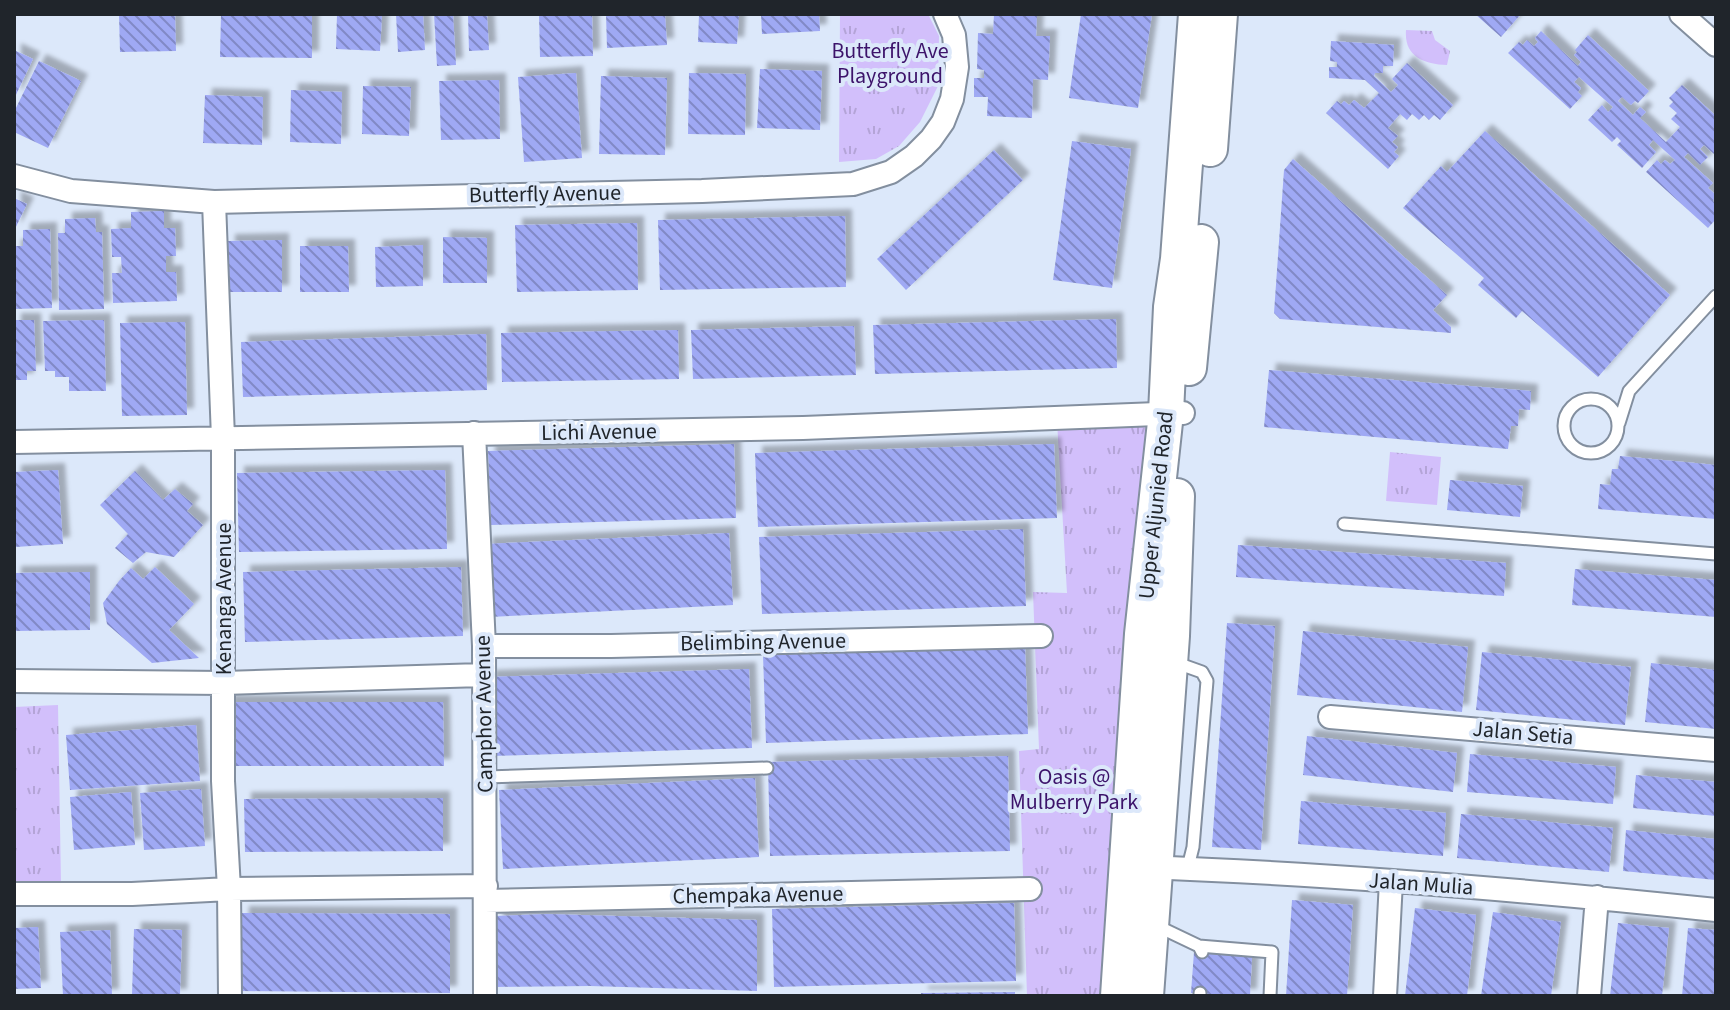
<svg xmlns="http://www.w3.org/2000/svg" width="1730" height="1010" font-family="'Source Sans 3',sans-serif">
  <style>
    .park { fill: url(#park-tufts) }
    .building { fill: url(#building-back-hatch); filter: url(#shadow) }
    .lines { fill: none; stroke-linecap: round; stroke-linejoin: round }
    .lane-casing { stroke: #838f9f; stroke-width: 15 }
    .street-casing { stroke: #838f9f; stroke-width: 26 }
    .primary-casing { stroke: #838f9f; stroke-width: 38 }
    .lane { stroke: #fff; stroke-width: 11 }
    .street { stroke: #fff; stroke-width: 22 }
    .primary { stroke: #fff; stroke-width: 34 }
    .labels { text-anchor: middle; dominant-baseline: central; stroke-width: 8; stroke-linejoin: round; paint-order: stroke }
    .park-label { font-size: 22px; fill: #3c136a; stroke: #dce8fa }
    .street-label { font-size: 22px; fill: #20252b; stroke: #dce8fa }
  </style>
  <defs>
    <pattern id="park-tufts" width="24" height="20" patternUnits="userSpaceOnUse" patternTransform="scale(2)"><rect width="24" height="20" fill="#d2bffb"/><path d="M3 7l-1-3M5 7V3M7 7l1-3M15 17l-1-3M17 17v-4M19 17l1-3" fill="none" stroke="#b4a4d7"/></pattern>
    <pattern id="building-back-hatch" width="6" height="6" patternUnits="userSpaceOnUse" patternTransform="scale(2)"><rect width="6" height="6" fill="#9fa9f4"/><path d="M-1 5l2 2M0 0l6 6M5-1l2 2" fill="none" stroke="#8189c6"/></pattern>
    <filter id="shadow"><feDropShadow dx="7" dy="-7" stdDeviation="2" flood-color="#0004"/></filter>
  </defs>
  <rect width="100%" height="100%" fill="#dce8fa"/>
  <path class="park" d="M840,14H928L939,36L938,86L920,122L899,146L876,159L839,162Z
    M1406,30L1432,31L1435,40L1450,51L1447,65C1423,64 1404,56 1406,30Z
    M1154,419L1112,996H1027L1019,751L1039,749L1033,592L1067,593L1057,421Z
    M1390,452L1441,457L1437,505L1386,501Z
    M58,705L61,884L14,886V707Z"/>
  <path class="building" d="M119,14H175L176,51L120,52Z
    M221,14H312V58L220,57Z
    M337,14H382L380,51L336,49Z
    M396,14H423L425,50L398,52Z
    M434,14H453L456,65L437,66Z
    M468,14H487L489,50L469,51Z
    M539,14H592L593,56L540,57Z
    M606,14H665L667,45L607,48Z
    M699,14H739L737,44L698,42Z
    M761,14H819L820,31L762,34Z
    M994,14H1037L1036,36H1050L1048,80L1033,79L1032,118L987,116L988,97H974V78H984V70L977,69L978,33L993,34Z
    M1081,14H1152L1138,108L1069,98Z
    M1475,14H1521L1501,37Z
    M1541,31L1578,66L1581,62L1574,55L1577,52L1575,50L1588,35L1649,91L1638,103L1635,101L1631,105L1622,97L1618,101L1633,115L1640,107L1646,112L1640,118L1666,142L1680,127L1671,119L1677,113L1669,106L1673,102L1669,98L1682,85L1716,116V151L1714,154L1704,145L1700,149L1708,157L1700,165L1688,153L1684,157L1713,183L1708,188L1716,195L1713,201L1716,204V219L1708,228L1646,172L1657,160L1661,164L1665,160L1670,164L1675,160L1653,140L1649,145L1656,152L1642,168L1617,145L1621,141L1617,137L1612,142L1588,120L1602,105L1608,112L1613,107L1579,77L1574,82L1581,88L1578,92L1582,96L1570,109L1508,53L1519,42L1523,45L1527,40L1534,46L1538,42L1535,38Z
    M1331,41L1394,45L1393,66H1383V73H1375L1374,76L1391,92L1398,85L1392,79L1407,63L1453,105L1440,120L1434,115L1429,120L1424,115L1419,120L1412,114L1407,120L1400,114L1388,128L1398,136L1392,142L1398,147L1394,152L1399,156L1388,169L1326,113L1337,101L1341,104L1344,101L1349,105L1354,100L1364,108L1379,93L1365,80L1329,78V67H1337V62L1330,61Z
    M14,50L33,59L14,99Z
    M39,61L81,81L48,148L14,132V112Z
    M760,69L822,71L820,130L757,128Z
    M576,73L582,158L524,162L518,77Z
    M689,73L746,74L745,135L688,134Z
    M601,76L667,78L665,155L599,154Z
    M499,80L500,139L441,140L439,81Z
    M363,86L411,87L409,136L362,134Z
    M291,90L342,92L341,144L290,142Z
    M205,95L263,97L262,145L203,143Z
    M1485,131L1670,295L1598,377L1522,311L1516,318L1478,285L1484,278L1403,208L1441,166L1447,172Z
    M1072,141L1131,149L1112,288L1053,280Z
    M994,150L1023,180L906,290L877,259Z
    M1293,159L1447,295L1433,310L1451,327V333L1280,319L1274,313L1284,170Z
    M14,198L27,204L14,231Z
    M164,211V228H175L176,256H166V272H176L177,301L113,303L112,273H122L121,257H112L111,229L131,228V212Z
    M845,216L846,287L660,290L658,220Z
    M95,218L96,232H102L104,309L59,310L58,233H65V219Z
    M637,223L638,290L517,292L515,225Z
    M50,229L52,308L14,309V246H23V230Z
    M443,237L487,238V283H443Z
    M282,240V292H228V241Z
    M423,245V286L376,287L375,247Z
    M300,246H348L349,292H300Z
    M1116,319L1117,368L875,374L873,325Z
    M14,320H34L36,371H27V380H14Z
    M104,320L106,391H69V377H55V371H45L43,321Z
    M185,322L187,415L122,416L120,323Z
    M854,326L856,375L693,379L691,330Z
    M678,330L679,379L502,382L501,333Z
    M486,334L487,390L243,397L241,342Z
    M1269,370L1531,391L1530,410L1519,409L1518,426H1511L1508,449L1264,427Z
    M734,444L736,518L491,525L488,451Z
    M1054,444L1057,518L758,527L755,453Z
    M1620,456L1716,465V519L1598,509L1600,484L1610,485L1612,469H1618Z
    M58,470L63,544L15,547L14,472Z
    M445,470L447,549L239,552L237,473Z
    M135,471L163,500L175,489L193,504L187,511L203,525L174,557L146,552L133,563L115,548L128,534L100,505Z
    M1450,480L1523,486L1520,517L1447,510Z
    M1023,529L1026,606L762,614L759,537Z
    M729,533L733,605L489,617L485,544Z
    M1238,545L1506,563L1504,596L1236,577Z
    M155,567L194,604L169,630L199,658L152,663L107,624L103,603L119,581L131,568L143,579Z
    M461,567L463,636L245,642L243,572Z
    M1575,569L1716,580V617L1572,605Z
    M90,572V630L14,631V573Z
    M1227,623L1275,626L1261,850L1212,847Z
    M1303,631L1468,647L1462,712L1297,695Z
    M1025,646L1028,734L766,743L763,655Z
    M1482,652L1631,667L1625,725L1476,710Z
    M1651,663L1716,670V729L1645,722Z
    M749,669L752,748L491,756L488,677Z
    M226,702H443L444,766H226Z
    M196,725L200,781L70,790L66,735Z
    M1307,736L1457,753L1453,792L1303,775Z
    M1470,754L1616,767L1613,804L1467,792Z
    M1008,756L1010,851L770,856L768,762Z
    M1636,775L1716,782V816L1633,808Z
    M755,778L759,857L503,869L499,790Z
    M201,789L205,846L144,850L140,793Z
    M131,792L135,845L74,850L70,797Z
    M443,798V851L245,852L244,799Z
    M1301,801L1446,813L1443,856L1298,844Z
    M1461,814L1613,828L1609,872L1457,858Z
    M1626,830L1716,839V880L1623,871Z
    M1292,900L1353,905L1347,996H1286Z
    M1014,903L1016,981L774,987L772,909Z
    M1415,908L1476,915L1467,996H1405Z
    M1493,912L1561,922L1551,996H1481Z
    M242,913L450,914V993L241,991Z
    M547,914L757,920V991L590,986L495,987L496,916Z
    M1618,923L1669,928L1662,996H1610Z
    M38,927L41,988L14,989V928Z
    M1688,928L1716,930V996H1682Z
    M134,929L182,930L180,996L132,995Z
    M110,930L112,996H63L60,932Z
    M1194,952L1252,957L1250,996L1191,993Z
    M1015,992V996H921V993Z"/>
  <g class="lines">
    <defs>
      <path id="lane" d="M1564 426a27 27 0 1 1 54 0a27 27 0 1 1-54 0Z
        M1619,423L1629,391L1716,296
        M1344,524L1716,554
        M1174,662L1202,672L1207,681L1193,847L1188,867
        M486,777L767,768
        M1155,925L1199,946L1202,952
        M1199,946L1272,952L1270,996
        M1200,996V993"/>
      <path id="street" d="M1681,14L1716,45
        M14,176L71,191L214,202L702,191L853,184L891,172L914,156L931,139L943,122L952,99L957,67L954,35L945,14
        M214,202L223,438V781L229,889L230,996
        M474,433L484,646L485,996
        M14,442L803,428L1183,413
        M484,646H611L1041,636
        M14,681L224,683L482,675
        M1330,717L1716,750
        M1143,867C1334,874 1526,890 1716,910
        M14,894H132L229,889L486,886
        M485,901L1030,889
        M1385,996L1391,881
        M1589,996L1597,897"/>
      <path id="primary" d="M1210,149L1220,14
        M1189,368L1201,242
        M1118,996L1142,634L1166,413L1171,307L1178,259L1196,14
        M1146,996L1172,636L1177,496"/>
    </defs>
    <use href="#lane" class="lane-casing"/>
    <use href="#street" class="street-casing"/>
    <use href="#primary" class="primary-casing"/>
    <use href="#lane" class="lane"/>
    <use href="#street" class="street"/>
    <use href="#primary" class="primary"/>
  </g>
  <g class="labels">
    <g class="park-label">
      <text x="890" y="51">Butterfly Ave<tspan x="890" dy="25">Playground</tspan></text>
      <text x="1074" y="777">Oasis @<tspan x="1074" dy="25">Mulberry Park</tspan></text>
    </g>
    <g class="street-label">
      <text transform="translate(545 194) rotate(-1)">Butterfly Avenue</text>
      <text transform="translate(599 432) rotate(-1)">Lichi Avenue</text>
      <text transform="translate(1156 505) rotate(-84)">Upper Aljunied Road</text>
      <text transform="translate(224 599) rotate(-90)">Kenanga Avenue</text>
      <text transform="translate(763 642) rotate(-1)">Belimbing Avenue</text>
      <text transform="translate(484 714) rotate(-91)">Camphor Avenue</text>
      <text transform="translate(1523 733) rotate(5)">Jalan Setia</text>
      <text transform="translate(1421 884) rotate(4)">Jalan Mulia</text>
      <text transform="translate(758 895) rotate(-1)">Chempaka Avenue</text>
    </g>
  </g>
  <rect width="1730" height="1010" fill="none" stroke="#20252b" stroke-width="32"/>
</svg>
